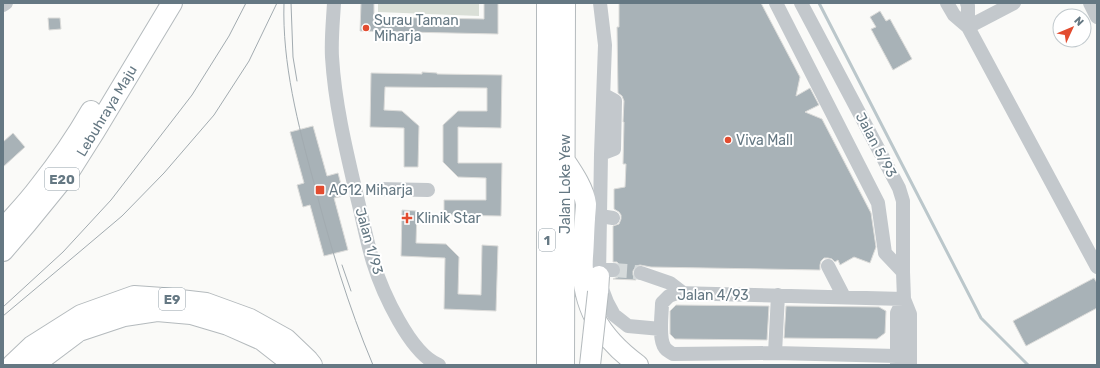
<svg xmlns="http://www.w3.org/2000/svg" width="1100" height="368" font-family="Rubik,sans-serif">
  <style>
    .green { fill: #dadfd7 }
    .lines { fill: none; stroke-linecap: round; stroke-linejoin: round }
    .stream { stroke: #bbc7cb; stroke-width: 3 }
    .building { fill: #a8b2b7; stroke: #dcdcda }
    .minor-tunnel { stroke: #d5dadb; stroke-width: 14; stroke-dasharray: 14 7; stroke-linecap: butt }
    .highway-casing { stroke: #b4babd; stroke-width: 22 }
    .minor { stroke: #c3c8cc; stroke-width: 14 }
    .highway { stroke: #fff; stroke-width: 20 }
    .tram { stroke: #a2abb0; stroke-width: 1 }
    .highway-bridge-casing { stroke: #b4babd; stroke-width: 22; stroke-linecap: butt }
    .highway-bridge { stroke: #fff; stroke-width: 20 }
    .poi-dot { fill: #e24c30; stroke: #fff; stroke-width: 1.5 }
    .labels { text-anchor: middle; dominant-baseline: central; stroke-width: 4; stroke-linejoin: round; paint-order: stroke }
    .shield { fill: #fff; stroke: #93a0a8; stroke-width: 1 }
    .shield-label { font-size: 13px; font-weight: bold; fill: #657883 }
    .poi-label { font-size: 14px; fill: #657883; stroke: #fff; text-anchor: start }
    .street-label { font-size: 14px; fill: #657883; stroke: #fff }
  </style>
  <rect width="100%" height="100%" fill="#fafaf8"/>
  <path class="green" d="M378,3H479V16L378,12Z"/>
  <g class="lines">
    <path class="stream" d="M819,3L981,318L1028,365"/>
  </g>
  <path class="building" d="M361,3H374V17L484,19V3H498V34L360,31Z
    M619,3H761L800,77L796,96L810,88L819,105L805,112L822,119L871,213L876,247L870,263L854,257L840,265L838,260L835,262L832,259L828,258H824L821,261L820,265V270H819L651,267L640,265L636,266L633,271V275L636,280L613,279L618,277L620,275L621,270L620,265L617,262H613V226L619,224L621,219V215L619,212L614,209V189L625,187L626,164H623L624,122H623L624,101L622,96L618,93L617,27H619Z
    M880,11L886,21L890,19L912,59L893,70L871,29L876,27L870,17Z
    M48,18H60L61,29L49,30Z
    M422,72L437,73V74L502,75L501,128L458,127V163H502L501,216L444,215V200H486V178L458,177L443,162V125L458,111H487V88L385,87L384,110L402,111L419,126L418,167H404V128L370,127L371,73L422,74Z
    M313,126L327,176L338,173L344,196L334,198L348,250L324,256L310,205L303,207L297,185L304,183L290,132Z
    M13,133L25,147L3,167V142Z
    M402,210L417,211L416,243L446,244L459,257L458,294L481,295L482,245L498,246L496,311L444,309L445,258L401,256Z
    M1094,278L1097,283V308L1026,346L1013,321Z
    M676,305L769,306L767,340L675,339L670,334V311Z
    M786,306L879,307L886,311L885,333L877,339L784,338Z"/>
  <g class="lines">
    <path class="minor-tunnel" d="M613,270L628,271L641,273"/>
    <defs>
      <path id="highway" d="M565,161C573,173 584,189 586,204C586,209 585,215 585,219C584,232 584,244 583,256C580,305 600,337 638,365
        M3,229C15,215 28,202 39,187C58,163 76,137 91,111
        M3,251L27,223L71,169L95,131L172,3
        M598,292L599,276
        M12,365L32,346L81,315L134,296L163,298L206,303L250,319L286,339L308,360L312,365
        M34,365L39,361L79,331L124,316L157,311L191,314L228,325L262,340L285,358L291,365
        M547,365V3
        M564,365L565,3"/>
    </defs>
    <use href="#highway" class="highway-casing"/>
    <path class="minor" d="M334,3C333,21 331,39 332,57C335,106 347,154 358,201C363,221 367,242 373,262C382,291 410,354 439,365
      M600,3L605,45L601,154L599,276L602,289L607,302L614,315L628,326L661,329
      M776,3L878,203L885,253L903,272
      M801,3L899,188L903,201V272L904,299L910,314V365
      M947,3L954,15L968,27L1097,267
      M967,3L968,6V27
      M1090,3L1097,17
      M3,5L6,3
      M968,27L1014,3
      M601,154L614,149L615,101L604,95
      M378,189L428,190
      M600,216L613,218
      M828,266L844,297
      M600,270H613
      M641,273L670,283L683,293
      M775,353L778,295
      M897,356L775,353L673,354C670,352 667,351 665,348C658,339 662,314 662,303L669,296L677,293L904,299
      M897,365V313L904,299"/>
    <use href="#highway" class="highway"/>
    <path class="tram" d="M284,3C282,63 298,125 314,183C330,245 348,306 373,365
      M291,3L293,57L297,81
      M342,265L351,291
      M3,307L63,252L111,200L192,95L229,36L246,3
      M3,316L77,254L122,216L164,173L214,115L249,61L277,3"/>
    <defs>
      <path id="highway-bridge" d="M590,365L598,292"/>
    </defs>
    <use href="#highway-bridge" class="highway-bridge-casing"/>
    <use href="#highway-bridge" class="highway-bridge"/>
  </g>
  <g class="poi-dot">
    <circle cx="366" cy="28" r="4"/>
    <circle cx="728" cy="140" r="4"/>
    <rect x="315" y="185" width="10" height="10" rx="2"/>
    <path d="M405 212h4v4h4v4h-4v4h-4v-4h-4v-4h4z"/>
  </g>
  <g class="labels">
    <g class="shield">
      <rect x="45" y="168" width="34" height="22" rx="3"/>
      <rect x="539" y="229" width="16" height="22" rx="3"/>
      <rect x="159" y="288" width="26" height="22" rx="3"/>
    </g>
    <g class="shield-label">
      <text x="62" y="179">E20</text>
      <text x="547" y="240">1</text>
      <text x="172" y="299">E9</text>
    </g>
    <g class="poi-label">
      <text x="374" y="20">Surau Taman<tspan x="374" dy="16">Miharja</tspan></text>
      <text x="736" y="140">Viva Mall</text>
      <text x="329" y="190">AG12 Miharja</text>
      <text x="416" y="218">Klinik Star</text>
    </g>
    <g class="street-label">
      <text transform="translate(107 111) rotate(-59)">Lebuhraya Maju</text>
      <text transform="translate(876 145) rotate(62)">Jalan 5/93</text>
      <text transform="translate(565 184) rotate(-90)">Jalan Loke Yew</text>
      <text transform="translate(369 241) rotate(74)">Jalan 1/93</text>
      <text x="713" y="295">Jalan 4/93</text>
    </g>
  </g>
  <rect width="1100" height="368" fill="none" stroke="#657883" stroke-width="8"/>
  <g transform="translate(1072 28) rotate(46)"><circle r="19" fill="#ffffff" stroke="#c1c9cd"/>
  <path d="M0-3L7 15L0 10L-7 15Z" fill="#e24c30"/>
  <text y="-6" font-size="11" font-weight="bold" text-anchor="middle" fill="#657883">N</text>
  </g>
</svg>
